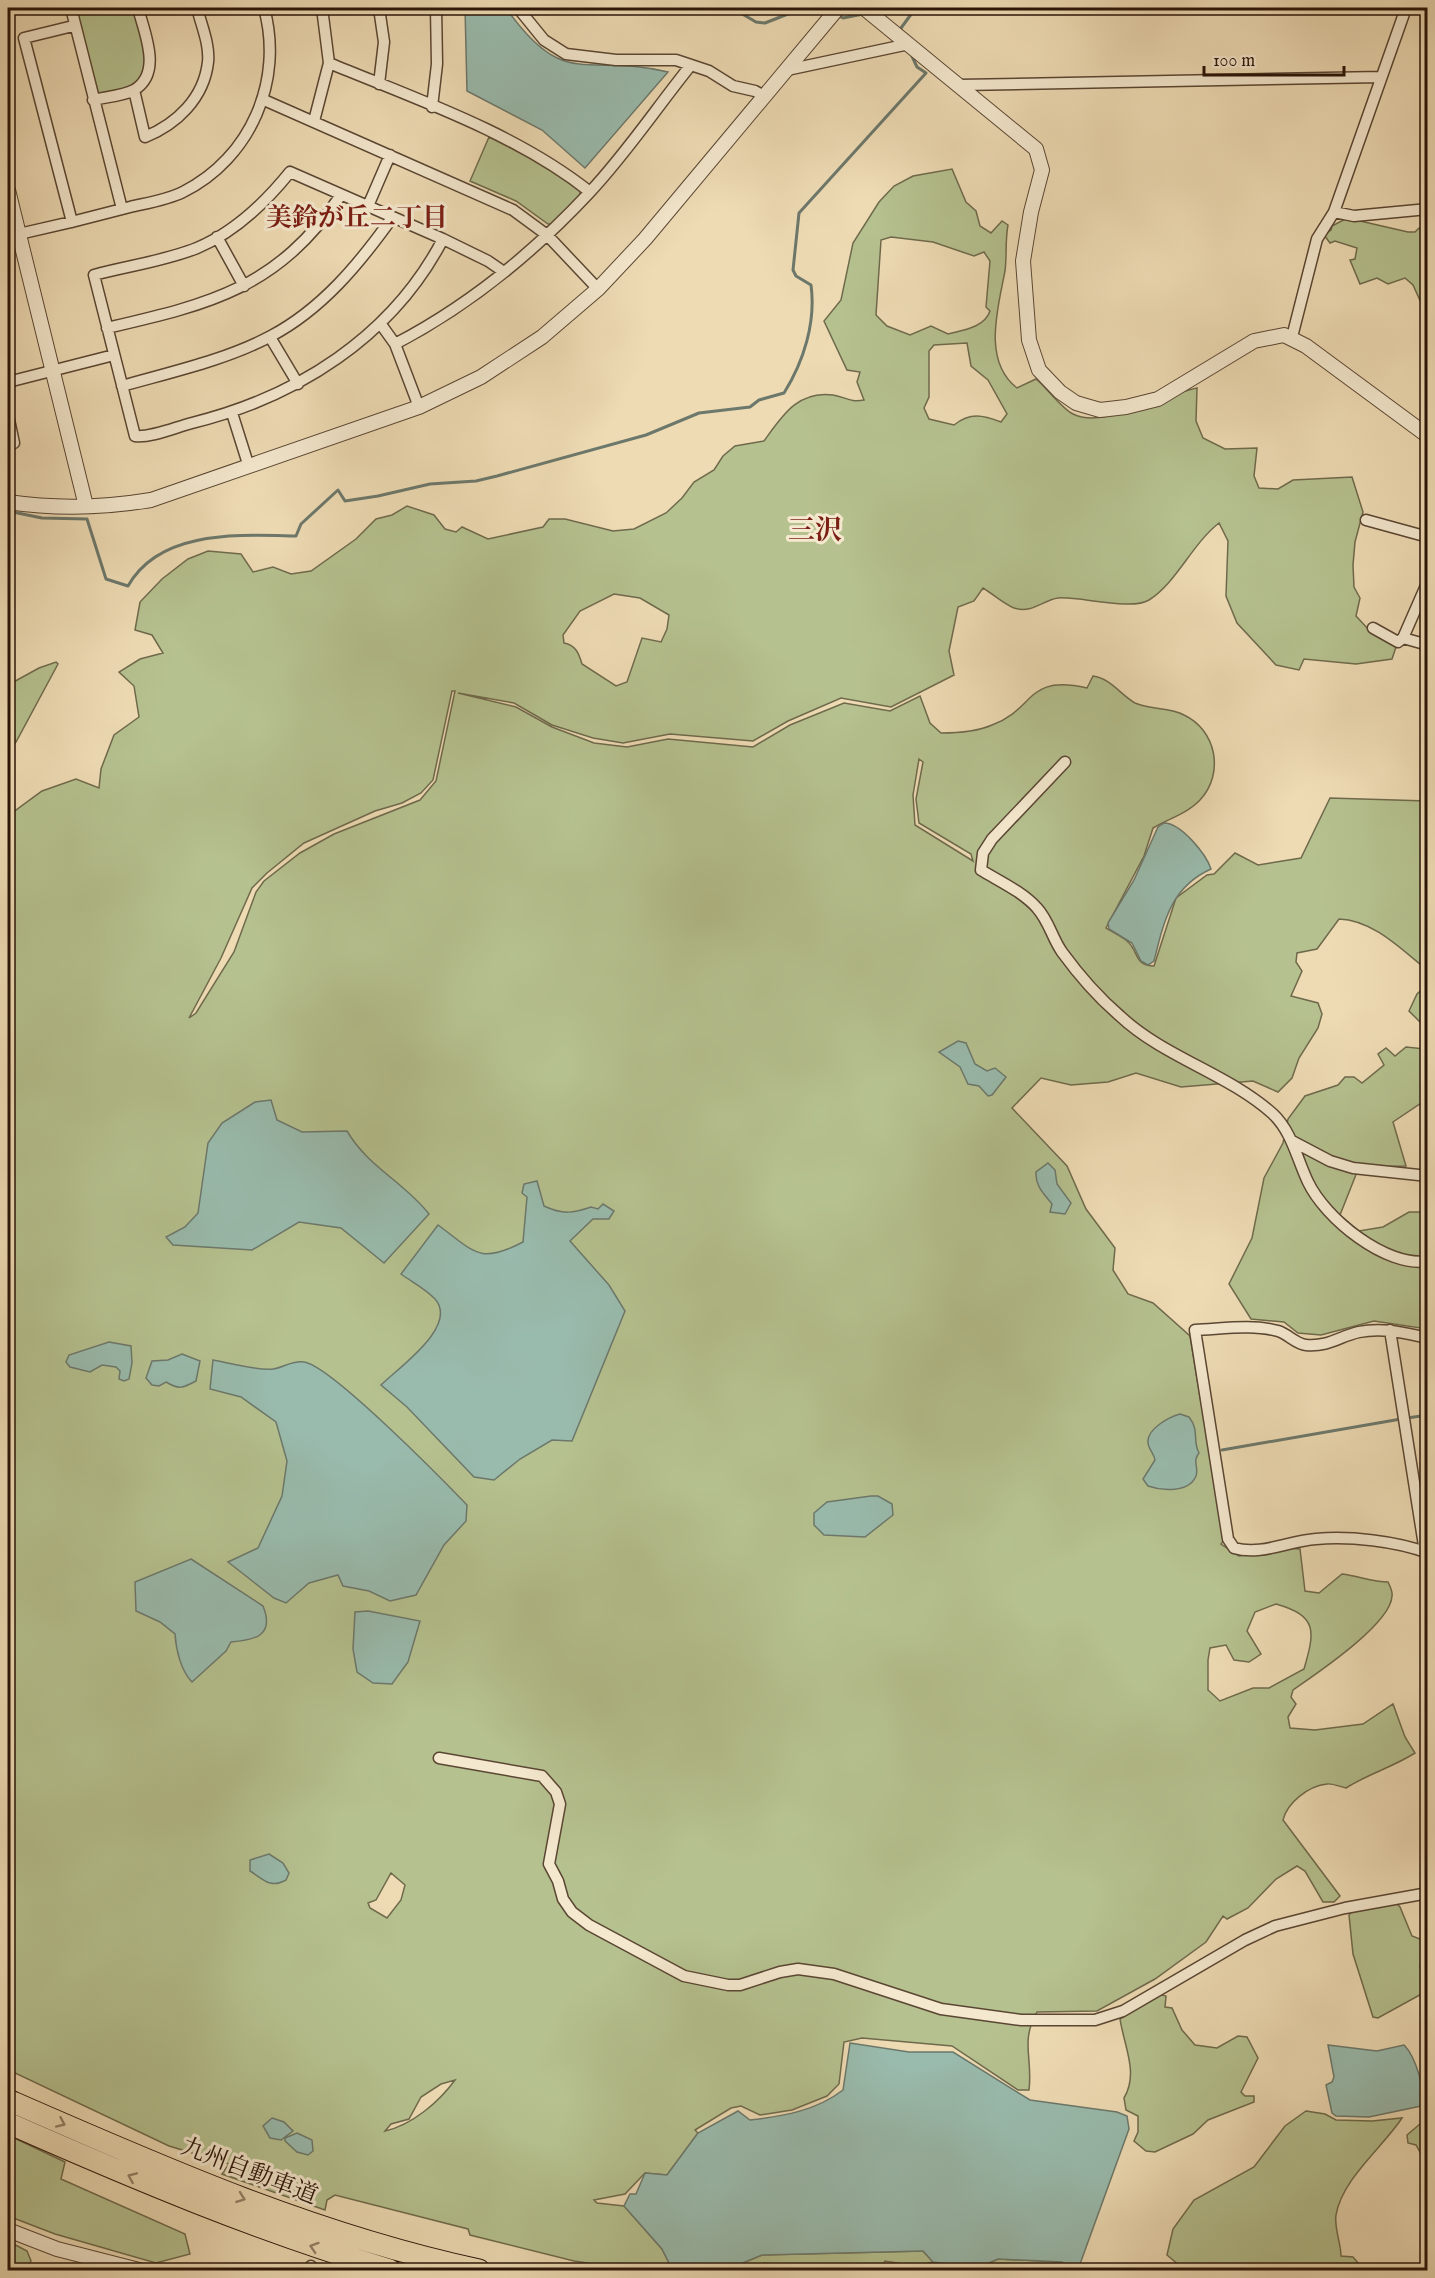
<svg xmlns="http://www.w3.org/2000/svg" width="1435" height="2278" font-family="'IM FELL English','Noto Serif JP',serif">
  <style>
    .green { fill: #b5c18f; stroke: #6f6a4c; stroke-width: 1.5; fill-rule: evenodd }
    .water { fill: #99bbad; stroke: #6c786b; stroke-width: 1.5 }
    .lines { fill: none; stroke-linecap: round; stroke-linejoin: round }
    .stream { stroke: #6c786b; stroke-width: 3 }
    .minor-casing { stroke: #5a4633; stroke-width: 13 }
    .tertiary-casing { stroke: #5a4633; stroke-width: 16 }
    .motorway-casing { stroke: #291408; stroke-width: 23 }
    .minor { stroke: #f4e8ce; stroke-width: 10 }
    .tertiary { stroke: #f4e8ce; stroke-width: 14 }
    .motorway { stroke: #eedbb4; stroke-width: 21 }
    .oneway { stroke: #958167 }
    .labels { text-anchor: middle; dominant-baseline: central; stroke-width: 6; stroke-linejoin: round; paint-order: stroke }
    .street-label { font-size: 24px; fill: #291408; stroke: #f4e8ce }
    .neighbourhood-label { font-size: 26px; font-weight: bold; fill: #7a1f14; stroke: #f4e8ce }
    .quarter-label { font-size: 27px; font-weight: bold; fill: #7a1f14; stroke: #f4e8ce }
  </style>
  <rect width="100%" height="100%" fill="#eedbb4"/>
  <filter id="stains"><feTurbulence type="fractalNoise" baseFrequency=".00333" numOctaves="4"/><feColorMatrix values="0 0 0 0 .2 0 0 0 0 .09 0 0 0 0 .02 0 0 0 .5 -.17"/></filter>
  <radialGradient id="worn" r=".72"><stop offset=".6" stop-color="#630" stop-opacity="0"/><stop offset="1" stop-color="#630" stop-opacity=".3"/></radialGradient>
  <path class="green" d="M80,8H133C139,31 157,69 131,86C122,91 109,92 99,95L96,93L76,12Z
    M489,137L552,169L580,190V195L552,224H548L516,201L470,181Z
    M952,169L966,202L976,211L980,226L991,233L1002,221L1008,225C1005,241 1007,256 1005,271C998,308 982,361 1017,388L1036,379C1046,387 1062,409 1073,414C1104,430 1164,394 1197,388L1196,421L1203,438L1225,449L1257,448L1254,476L1259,488L1278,489L1293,480L1352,477L1363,512L1355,542L1353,565L1354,587L1360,598L1356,616L1369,630L1397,644L1392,659L1356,664L1304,659L1299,670L1276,665L1237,623L1226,596L1228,541L1219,523C1192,544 1177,582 1149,600C1131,611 1079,596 1058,598C1043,600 1032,614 1014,608C1004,604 993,594 983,588L974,601L958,607L949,651L954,675L891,707L841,698L788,721L753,741L670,734L623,743L593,738L552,725L514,703L458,693L516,707L552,727L594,743L627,747L668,739L753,747L790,725L844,703L890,711L920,696L930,723L941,733C958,733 976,732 992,725C1036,709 1025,674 1087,688L1093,676C1110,678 1121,695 1135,703C1150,710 1170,707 1184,715C1216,730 1225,773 1200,800C1188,813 1168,819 1153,828L1144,856L1106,928C1112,932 1121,936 1127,941C1139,951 1134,966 1154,966L1176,898L1207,875L1214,874L1235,853L1258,865L1301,858L1330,798L1427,801V970C1401,949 1373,920 1339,919L1317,949L1297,953L1296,962L1302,971L1291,996L1318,1003L1322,1014L1318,1028L1299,1058L1292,1078L1278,1092L1253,1081L1181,1087L1136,1073L1108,1082L1071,1085L1041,1078L1012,1108L1067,1166L1086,1209L1115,1248L1113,1270L1128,1294L1153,1303L1190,1336L1224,1540L1221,1544L1239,1556L1285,1548L1300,1549L1305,1591L1319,1593L1342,1574C1359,1576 1372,1582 1388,1582C1390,1586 1393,1592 1392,1596C1391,1624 1316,1674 1293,1690L1291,1697L1296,1704L1288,1717L1290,1728L1315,1730L1363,1724L1393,1704L1405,1737L1415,1753C1393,1767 1368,1774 1346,1788C1341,1787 1332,1783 1327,1784C1308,1786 1287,1803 1283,1820L1340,1896L1334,1902H1323L1305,1871L1297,1866L1276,1879L1248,1908L1227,1919L1223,1916L1206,1942L1155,1979L1097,2011L1037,2012C1020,2042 1033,2058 1029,2090H1018L952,2046L862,2038L844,2042L839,2084L827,2096L792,2110L760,2115L741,2106L731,2108L695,2130L698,2133L667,2175L645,2173L625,2194L594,2200L597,2203L624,2206L662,2249L670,2265L681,2270L706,2265L733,2267L762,2255L923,2251L933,2262L916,2266L885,2261L880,2270H809L808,2266L764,2263L747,2270H632L574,2261L470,2235L468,2229L335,2195L327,2200L325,2210L222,2174L229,2164L169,2146L15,2073L8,2060V816L42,791L76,779L99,788L101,769L114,735L139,717L134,686L119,672L140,659L163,653L152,635L135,630L140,602L162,579L188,559L208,551L241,554L253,572L273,567L291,574L311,571L356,539L376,519L392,515L407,506L434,515L445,529L456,532L462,527L488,539L543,527L549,519H565L613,531L634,529L666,513L682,498L694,482L714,470L723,456L735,446L764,441C782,416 798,390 833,395C846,397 850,403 864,400L857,382L860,372L847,370L824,321L841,300L853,243L879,202L894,186L913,176ZM891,237L933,242L974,256L984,252L990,261L986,307L990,311C984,328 963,330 948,334L931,326L910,335L887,326L876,315L881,240ZM967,343L971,366L988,380L1007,414L1001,422C983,415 970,412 954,425L929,419L924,408L929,397V351L934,345ZM614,594L640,598L669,615L667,629L661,642L642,638L627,682L616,686L582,664C579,654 576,645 564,643L563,635L580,611ZM452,691H455L436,781L420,800L334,834L300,853L264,881L256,892L234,952L196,1013L189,1018L221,958L252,888L267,873L304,843L375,811L402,803L421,793L433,780ZM919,759L923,762L916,799L919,823L971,854L973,861L915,825L913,795ZM1276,1604C1318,1616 1315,1631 1304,1669L1269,1688H1253L1220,1701L1208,1690V1660L1210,1648L1226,1645L1234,1660L1249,1662L1261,1654L1247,1631L1255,1612ZM391,1873L405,1885L401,1900L387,1918L370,1908L368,1903L376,1900ZM455,2080C439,2102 412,2125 385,2131L391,2124L409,2119L421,2097L441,2084Z
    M1347,218L1408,232H1415L1419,228L1427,230V308L1423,307L1413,285L1405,278L1388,284L1377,278L1360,284L1350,260L1355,259L1357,248L1335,241L1330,243L1324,235L1331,230L1332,226Z
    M56,662L58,664L16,742L8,749V685L39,668Z
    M1427,985V1099L1393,1122L1406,1166L1359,1167L1340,1215L1359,1231L1383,1227L1409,1212H1427V1329L1374,1321L1321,1335L1298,1333L1284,1322L1251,1319L1229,1284L1252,1238L1264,1178L1283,1143L1288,1119L1305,1096L1338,1085L1345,1077H1354L1362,1083L1384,1065L1378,1054L1386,1048L1395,1056L1406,1047L1425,1049L1427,1045L1421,1038L1425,1027L1409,1011L1417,994Z
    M1395,1902L1400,1907L1412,1936L1425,1941L1420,1967L1425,1973L1427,1971V1991L1378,2018L1373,2017L1353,1954L1349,1915L1352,1911Z
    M1158,1994L1166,1996L1165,2007L1172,2008L1182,2030L1195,2045L1217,2048L1238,2036L1247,2037L1258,2058L1241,2092L1245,2096H1254V2102L1208,2120L1193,2134L1155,2152L1146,2151L1134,2141L1138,2132V2116L1126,2110L1124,2098C1139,2073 1124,2046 1120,2019Z
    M1306,2111L1325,2114L1336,2120L1372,2121L1402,2118C1383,2147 1342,2179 1336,2215C1334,2227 1341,2244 1341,2256L1353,2257L1364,2270H1185L1167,2255L1173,2229L1194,2200L1254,2167L1285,2126Z
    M1427,2118V2165L1416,2145L1408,2143L1407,2135Z
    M8,2135L65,2162L61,2179L185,2234L190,2254L156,2263L55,2234L8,2216Z
    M8,2241L27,2251L31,2261L26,2270H8Z
    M998,2259L1062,2262L1076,2270H980L977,2268Z"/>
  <path class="water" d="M465,8H506C565,92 586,52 668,72L585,168L542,130L467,91Z
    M1164,823C1181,823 1206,854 1211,869C1171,887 1164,921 1154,961L1148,965L1141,961L1132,943L1109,929L1108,923L1134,880L1158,827Z
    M958,1041L966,1043L975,1064L987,1071L995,1068L1006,1077L992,1095L988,1096L979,1086L968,1084L960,1067L939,1052Z
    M271,1100L277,1120L302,1132L347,1131C368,1167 404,1182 429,1214L384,1263L341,1228L299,1222L252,1250L173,1245L166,1237L185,1227L198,1213L208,1143L222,1123L255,1102Z
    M1048,1163L1055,1170L1057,1184L1071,1203L1065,1214L1050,1212L1052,1204C1044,1194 1035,1186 1036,1172Z
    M537,1181L544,1206C563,1215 574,1213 591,1207L598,1209L603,1204L614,1211L609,1219H593L570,1241L609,1285L625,1311L572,1441L552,1440L520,1459L494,1480L474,1477L407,1407L381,1385C398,1368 459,1326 435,1299C426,1289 412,1282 401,1274L438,1225C475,1252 479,1265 523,1242L527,1197L522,1193L524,1184Z
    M109,1342L131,1346L132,1363L129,1379L124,1381L119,1379L120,1371L116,1367L102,1365L90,1372L70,1367L66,1362L69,1355Z
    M182,1354L200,1361L196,1381C183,1388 179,1390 166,1382L159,1386L152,1385L146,1378L152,1361L168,1360Z
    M213,1360C229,1363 257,1371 273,1369C283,1368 292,1360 304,1362C330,1365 443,1480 467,1505L466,1521L444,1545L416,1595L390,1601L369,1591L343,1586L338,1575L309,1583L286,1603L274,1598L228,1562L258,1548L282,1496L287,1461L276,1422L241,1397L210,1389Z
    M1180,1414L1189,1417C1200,1431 1192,1440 1199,1453C1192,1461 1199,1467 1196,1476C1189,1493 1162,1491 1148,1486L1143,1479L1155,1460C1154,1453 1148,1449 1148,1442C1147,1429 1169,1417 1180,1414Z
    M871,1496H878L892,1504L893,1515L865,1537L824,1535L814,1525V1513L827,1502Z
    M191,1559L263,1606C275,1636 255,1640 231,1642L226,1651L192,1682C181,1671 176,1650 175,1634L160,1622L136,1611L135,1582Z
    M368,1611L420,1621L408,1662L392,1684L373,1683L357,1672L353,1649L355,1612Z
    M269,1854L283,1863L289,1873L286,1880C270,1889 263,1879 250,1871V1860Z
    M850,2043L909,2052H953L1030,2100L1117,2112L1127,2116L1129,2129L1080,2264L1074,2269L1062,2262L998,2259L977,2268L933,2262L923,2251L762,2255L733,2267L706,2265L681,2270L670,2265L662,2249L624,2206L630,2194H636L645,2173L667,2175L698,2133L738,2111L750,2120C783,2116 816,2111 843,2090Z
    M1328,2045L1377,2051L1404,2045C1415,2056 1427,2091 1421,2106L1369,2117L1336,2116L1332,2113L1326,2085L1332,2082L1334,2077Z
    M272,2118L284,2122L293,2131L281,2140L270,2138L263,2126Z
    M297,2133L312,2140L313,2151L308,2155L297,2152L285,2141V2138Z"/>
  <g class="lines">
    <path class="stream" d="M732,8L756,22L765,23L793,12H828
      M875,11L936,8
      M837,15L843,18L863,14
      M902,32L901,28L915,9
      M8,511L42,518L87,519L106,579L128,586C160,529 240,535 296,536L301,524L338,490L345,501L378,496L430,484L476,481L497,476L646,435L699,413L750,407L759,400L784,393C804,361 816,322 811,285L796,276L793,270L799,213L926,73L917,67L910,52
      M1407,1418L1428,1415
      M1222,1450L1401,1419"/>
    <defs>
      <path id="minor" d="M71,8L122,209
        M379,8L384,42L379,84
        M518,8L544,40L566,54L616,60H676L709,71L733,86L755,91L764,96
        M329,63C416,99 516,133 590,192
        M787,70L909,44
        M960,85L1381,77
        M134,90L145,137C177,124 204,98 208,62C210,45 201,24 197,8
        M93,100C105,97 123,96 134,90C163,73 144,32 138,8
        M264,100L513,210L547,235L598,289
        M432,107L437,64L436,8
        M314,121L329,63L322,8
        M368,206L390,155
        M1334,212L1354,216L1428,209
        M72,222L24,38L73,26
        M19,234C56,226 93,217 130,207C147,203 167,200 183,192C251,158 284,80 264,8
        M217,237L244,286
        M443,239C392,337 297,397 192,423C176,427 151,438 135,436L94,275C127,266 165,261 197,248C235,232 265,203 290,172L443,239L488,261L504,272
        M380,323L395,344L419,407
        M107,328C210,304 277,289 341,195
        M270,337L298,384
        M1292,337L1317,239L1334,212L1406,8
        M395,344C468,306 532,254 589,193C626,154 657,107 691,65
        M8,382L114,355
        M122,386C171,372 226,360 271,336C322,309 359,264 392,218
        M232,413L249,467
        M8,415L14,443L8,442
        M1366,520L1428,537
        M1373,628L1398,642L1403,638L1428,645
        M1403,638L1428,581
        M1065,762L992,839L983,853L981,870C999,881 1023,892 1037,908C1049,921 1052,938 1062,952C1078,974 1099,998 1120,1016C1165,1058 1227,1073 1273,1114C1292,1132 1297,1159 1308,1182C1325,1218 1386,1268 1428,1261
        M1292,1141L1330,1161L1353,1168L1428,1176
        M1390,1330L1425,1552
        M1428,1338C1404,1333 1383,1327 1359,1332C1340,1336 1329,1347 1306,1345C1296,1344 1288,1334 1278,1331C1252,1324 1222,1329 1195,1330L1228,1539L1234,1548C1261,1556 1288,1541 1316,1539C1350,1536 1396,1541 1428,1553
        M439,1758L542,1776L556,1792L560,1804L549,1864L558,1881L563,1899L572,1912L589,1925L684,1976L728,1985H740L780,1972L798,1969L834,1974L941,2009L1021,2020H1095L1123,2011L1245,1940L1275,1926L1345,1908L1428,1893
        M309,2270L311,2266"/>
      <path id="tertiary" d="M864,8L1036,149L1042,170L1031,212L1023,261L1029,340L1039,370L1060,392L1076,403L1100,410L1126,407L1158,399L1254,341L1284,335L1306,346L1428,436
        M8,190L86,506
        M8,502C55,509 103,508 151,500L419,407L481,377L542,337L598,289L645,239L838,8
        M8,2230L57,2249L139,2270"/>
      <path id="motorway" d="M8,2100C161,2167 315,2235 479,2270
        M8,2123C133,2178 258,2231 390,2270"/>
    </defs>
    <use href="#minor" class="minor-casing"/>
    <use href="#tertiary" class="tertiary-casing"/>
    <use href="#motorway" class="motorway-casing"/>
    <use href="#minor" class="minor"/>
    <use href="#tertiary" class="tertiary"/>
    <use href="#motorway" class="motorway"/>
  </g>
  <defs><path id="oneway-chevron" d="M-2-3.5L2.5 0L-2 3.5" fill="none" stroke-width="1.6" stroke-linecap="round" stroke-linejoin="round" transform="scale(1.5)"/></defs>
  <g class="oneway">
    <use href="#oneway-chevron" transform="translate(61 2123) rotate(24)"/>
    <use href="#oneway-chevron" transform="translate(132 2177) rotate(-157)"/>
    <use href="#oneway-chevron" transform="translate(241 2198) rotate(20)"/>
    <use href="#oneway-chevron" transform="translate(314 2247) rotate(-162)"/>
  </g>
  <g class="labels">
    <g class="street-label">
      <text transform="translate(249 2172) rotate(21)">九州自動車道</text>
    </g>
    <g class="neighbourhood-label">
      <text x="357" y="218">美鈴が丘二丁目</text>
    </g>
    <g class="quarter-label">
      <text x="815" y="532">三沢</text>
    </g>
  </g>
  <rect width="1435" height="2278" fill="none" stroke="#eedbb4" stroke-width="30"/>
  <rect x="9" y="9" width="1417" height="2260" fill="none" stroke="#291408" stroke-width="3"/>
  <rect x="15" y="15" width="1405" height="2248" fill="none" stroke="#291408" stroke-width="1.5"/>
  <path d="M1204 66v9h140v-9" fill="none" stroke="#291408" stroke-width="3"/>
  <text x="1213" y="66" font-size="18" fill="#291408" stroke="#f4e8ce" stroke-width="4.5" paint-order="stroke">100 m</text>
  <rect width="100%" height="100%" filter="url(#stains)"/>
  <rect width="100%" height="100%" fill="url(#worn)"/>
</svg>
